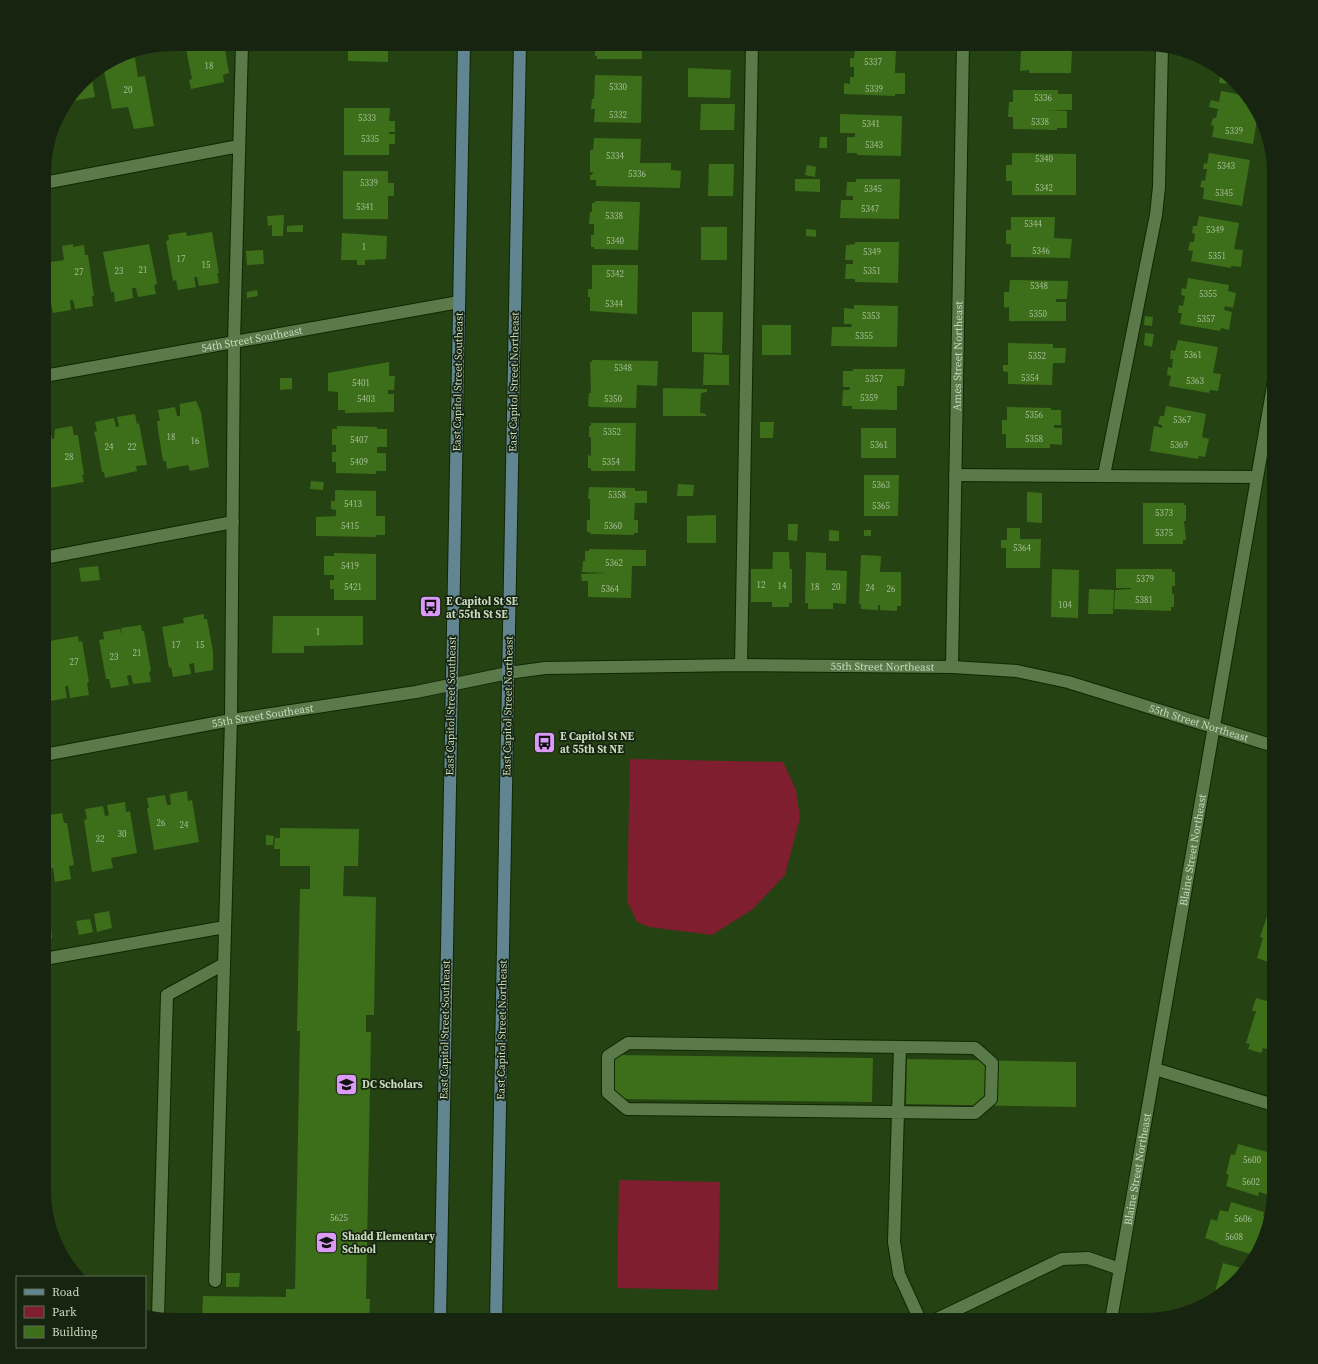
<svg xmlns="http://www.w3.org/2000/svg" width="1318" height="1364" font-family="'Source Serif 4',serif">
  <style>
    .green { fill: #7e1e2f }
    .building { fill: #3d6f1b }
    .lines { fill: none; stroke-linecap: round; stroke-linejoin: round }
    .lane-casing { stroke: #112603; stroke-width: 14 }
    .street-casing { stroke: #112603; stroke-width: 14 }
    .primary-casing { stroke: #112603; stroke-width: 14 }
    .lane { stroke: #5a7a49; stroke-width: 12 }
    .street { stroke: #5a7a49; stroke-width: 12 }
    .primary { stroke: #618692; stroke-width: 12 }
    .labels { text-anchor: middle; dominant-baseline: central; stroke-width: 3.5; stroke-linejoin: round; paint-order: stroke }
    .number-label { font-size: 9px; fill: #a4be95 }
    .street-label { font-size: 11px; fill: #c7d9be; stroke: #172410 }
    .poi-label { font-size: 11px; font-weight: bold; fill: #c7d9be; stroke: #172410; text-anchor: start }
  </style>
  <rect width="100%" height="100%" fill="#254212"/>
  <path class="green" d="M630,759L783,762L796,790L800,818L785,875L753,909L712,935L649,927L637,922L627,901Z
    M619,1180L720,1182L718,1290L617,1288Z"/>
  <path class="building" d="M185,44H224L229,73L223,75L224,82L191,89L189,80L192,79Z
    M348,44H388V62L348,61Z
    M595,44H642V59H597V56H595Z
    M1021,44H1088V51L1072,50L1071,73H1029V70L1020,71L1021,50L1029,51V48H1021Z
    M855,48H896L895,73H905V94H895V96L844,94V83L850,84V77H854V67H850V58H854Z
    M134,52L138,77L145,76L154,126L134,129L128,107L112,109L103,66L124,54Z
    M1200,57H1202L1212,64L1199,62Z
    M688,68L731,70L730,98L688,97Z
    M1221,71L1231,80V84L1219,83Z
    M91,74L95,97L68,102L88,76Z
    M595,75L642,76L641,123L594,122L595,109H591L592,99H594Z
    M1013,90H1058V94H1072V110H1046L1067,111V128H1057V130L1013,129V117H1008L1009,102H1013Z
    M1221,91L1247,96L1258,114L1253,144L1212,137L1214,126L1211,125L1213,118H1216L1218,109L1209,107L1211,100L1219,102Z
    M701,104H735L734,130H700Z
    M344,108H390L389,121H395V132H389V134H395V144H389V155H344Z
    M840,114L902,116L901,156L857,155V153H847V137H855V133H840Z
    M820,137H827V148H819Z
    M594,138L641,139L640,163H671V170L681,171L680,188L596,186V180H590V175H592L593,172H590V150H593Z
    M1012,153L1076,154V195H1012V181H1006V165H1012Z
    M1209,153L1250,160L1242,206L1203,199L1204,188L1200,187L1202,180L1205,181L1207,169H1203L1204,163L1207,164Z
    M709,164H734L733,196H708Z
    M807,165L816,167L815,177L805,175Z
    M343,171H388V183H394V196H388V219H343Z
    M795,179H820V192L795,191Z
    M856,179H900L899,219L840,218L841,200H853V196H846L847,182H856Z
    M595,201L640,202L638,250L594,249V247H591V235H594V224H589L590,212H592V203H595Z
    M284,215L283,236H272V225L268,226L267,216Z
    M1199,216L1239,223L1234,249L1243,250L1241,267L1231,266V268L1191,261L1193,251L1188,250L1190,242H1194L1195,234L1192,233L1193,226H1197Z
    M1011,217H1055L1054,238L1072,239L1070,258L1011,257V244H1006V230H1011Z
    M303,225V232H287V226Z
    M701,227H727V260H701Z
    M806,229L816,230V237L806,236Z
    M186,232L187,236L212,232L219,273H217L219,283L199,286L197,277H194L196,287L178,290L176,280L173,281L166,241L169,240L168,235Z
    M342,233L387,236L386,259L365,260V265H357V260H341Z
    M855,242H899L898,283L855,282V279H845L846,264H853V260H845L846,245L855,244Z
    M73,244V247L84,245L85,255H88L94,296H92L93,306L75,309L73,300H70L71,310L53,313L51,303L48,304L44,281V263L64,260L62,246Z
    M149,244L156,278L157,284L154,285L156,294L138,297L136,288H132L133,298L115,302L114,292H111L103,252Z
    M263,250L264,264L247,265L246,251Z
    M592,265H638L637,314L590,311V297H588V289H592Z
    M1188,278L1229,285L1228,291L1236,293L1233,308L1225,306L1224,310L1232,312L1229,330L1221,328L1220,331L1180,324L1182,313H1178L1179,305L1183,306L1185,296L1181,295L1182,288L1186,289Z
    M1010,280L1068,281L1067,299H1056V302H1066V321H1009V307L1004,308V292H1009Z
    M257,290L258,296L247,298V292Z
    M854,305L898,306L897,347L831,346L832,327H851L852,324H844V308L854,309Z
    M692,312H723L722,353L692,352Z
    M1145,316L1153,317L1152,326L1144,325Z
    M762,325H791V355H762Z
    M1145,333L1154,334L1152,347L1144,345Z
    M1178,340L1218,347L1213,373L1221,374L1218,391L1210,390L1209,393L1169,386L1171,376L1167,375L1168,367L1172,368L1173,359H1170L1171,350L1175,351Z
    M1008,343L1053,344V348H1066L1065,363H1053L1052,385L1008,384V372L1003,371V365H1008Z
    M704,354L729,355V385H703Z
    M592,360L658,361L657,386L637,385L636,408L591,407L588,406L589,393H591L590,362H592Z
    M389,362V376H395L394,390H388V394H394V412L345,413V410H338V392L328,391V373Z
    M853,369H905L904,386H897V410L852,409V406H842L843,390H849L850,387H843V371H853Z
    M280,378H292V389L280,390Z
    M663,388L707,389V392L701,393L700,413L706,414V416H663Z
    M196,401L201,412L209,467L190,471L188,465L167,469L166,461H163L158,430L157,421H160L158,410L175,407L177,416H180V404Z
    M1166,406L1206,414L1202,437L1209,439L1205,457L1199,456L1198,459L1150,451L1154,426L1162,428V425L1158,424L1160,416H1164Z
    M1007,407L1051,408V410H1061V425H1054V428H1062V445L1050,444V448H1006V434H1002V420H1007Z
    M135,414L137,424L139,423L147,465L136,466L137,471L105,478L104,472H102L96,439L94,432L97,431L95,422L114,418L116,427H117L119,426L117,417Z
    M760,422H774L773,438H760Z
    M591,423H636L635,471H591V468H588V455L591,456V437H589V426H591Z
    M72,426L74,435H78L84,475H82L84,482L44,489V431L50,430L52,439H54L55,429Z
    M337,426L377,427V429H387V447H377V453H386V471H376V474L336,473V462H332V452H336V445H332V429H337Z
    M861,428H896V458H861Z
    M864,475H899L898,516H864Z
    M311,481L324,482L323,490L310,489Z
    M678,484L694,485L693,496H677Z
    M589,487L635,488V491H647V503H635L634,520H638V533H634V535L590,534V532H587V520H590V499H588Z
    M335,490L376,491V516H385V535H376V537L316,536V517L336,516V510L331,509V501H335Z
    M1027,492L1042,493V523L1027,522Z
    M1143,503H1184V505H1186V521H1184L1186,540H1183V544H1143Z
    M716,515V543H687V516Z
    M788,524H798L797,541L788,540Z
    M1007,528H1020V539H1041L1040,568H1006V548H1001V540H1007Z
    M829,530L839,531V541H829Z
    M864,530H871V536H864Z
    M589,549L646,550V566H632L631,598L588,597V581H582L581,574L607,573L582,572L583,561H585V551H589Z
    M773,552H789L790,569H792V603H789V607H772V602H751V569H772V574Z
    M806,552L826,553V570L847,571L846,604L833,603V609H808V603H805Z
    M334,553L376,554V600H334V589H330V580H334V575H324V556H334Z
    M861,555L881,556L880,572H901V606H897V611L880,610V605H878V610L861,609V604H859Z
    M98,566L100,580L81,582L79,568Z
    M1052,569L1079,570L1078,618L1051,617Z
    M1116,569H1172V572H1175V586H1172V594H1174V607H1171V611L1114,609L1115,590L1131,589V588H1116Z
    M1089,589L1114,590L1113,614H1088Z
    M204,614V619H207L213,651V670L195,673L194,663L189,664L191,674L173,677L171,667L169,668L162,627L184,623L183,618Z
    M273,616H363V645L304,646V653H272Z
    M141,625L142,631H144L151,671L149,672L151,682L133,684L131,675L127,676L129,685L111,688L109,679H106L99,640L104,639L103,632L120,629L122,635L121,628Z
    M78,636L79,642L82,641L89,682L87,683L89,695L70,698L68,686H65L67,698L50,701L48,689H44V642Z
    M187,791L188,801L192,800L199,842L154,850L147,808H149L147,798L165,795L167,805H171L170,794Z
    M125,802L126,812L130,811L137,853L111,858L113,868L92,872L84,820L87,819L85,809L103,806L105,816H106L109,815L107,805Z
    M62,813L64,823H67L74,865L69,866L71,879L55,882L53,868L44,870V827L46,824L44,816Z
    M280,828L359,829L358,866H344L343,896L376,897L374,1015H366V1032H371L366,1299H370L369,1320H202L203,1296L286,1297V1289H295L300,1031H297L300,889H310V866H280V849H274L275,838H280Z
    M266,835L274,836L273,845H266Z
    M109,911L112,928L97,932L94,914Z
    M1267,916L1274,918V964L1257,958L1263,938L1260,937Z
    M90,919L93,932L79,935L76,921Z
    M51,927L52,938L44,939V928Z
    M1256,998L1274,1003V1051L1263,1048L1261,1053L1248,1049L1250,1044L1246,1043L1256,1011H1252Z
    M611,1055L873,1058L872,1102L610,1099Z
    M907,1059L1076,1062V1107L906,1104Z
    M1238,1144L1271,1153L1270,1155L1274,1156L1273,1196L1259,1192L1258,1196L1226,1186L1229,1175L1226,1174L1231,1154L1235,1155Z
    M1231,1202L1264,1212L1263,1216L1268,1218L1261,1248L1256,1254L1251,1253L1250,1254L1218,1244L1219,1243L1205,1238L1211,1219L1217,1221L1220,1210L1228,1212Z
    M1223,1263L1244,1269L1230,1288L1213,1299Z
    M226,1273H240L239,1287H226Z"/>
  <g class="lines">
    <defs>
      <path id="lane" d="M44,183L239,146
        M955,475L1257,477
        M1104,475L1156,215L1159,187L1162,46
        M44,558L233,522
        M741,665L752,44
        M44,959L225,927
        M628,1043L975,1048L992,1063L991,1099L975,1113L627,1109L608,1093V1056Z
        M900,1047L894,1242L899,1274L920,1320
        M215,1281L231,720L234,342L242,44
        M158,1317L167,995L224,964
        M935,1320L1062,1259L1088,1258L1120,1269"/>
      <g id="street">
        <path id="s1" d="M44,376L459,302"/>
        <path id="s2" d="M952,667L963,44"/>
        <path id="s3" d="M44,755L231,720L416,692L508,673L545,668L741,665L952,667L1017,671L1068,682L1274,746"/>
        <path d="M1155,1069L1274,1105"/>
        <path id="s4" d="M1111,1320L1274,380"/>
      </g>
      <path id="primary" d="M440,1320L464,44
        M496,1320L520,44"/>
    </defs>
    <use href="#lane" class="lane-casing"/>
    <use href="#street" class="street-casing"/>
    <use href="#primary" class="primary-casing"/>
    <use href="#lane" class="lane"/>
    <use href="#street" class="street"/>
    <use href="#primary" class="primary"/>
  </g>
  <defs>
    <symbol id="bus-square" viewBox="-11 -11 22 22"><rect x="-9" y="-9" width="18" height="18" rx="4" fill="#da9af6" stroke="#172410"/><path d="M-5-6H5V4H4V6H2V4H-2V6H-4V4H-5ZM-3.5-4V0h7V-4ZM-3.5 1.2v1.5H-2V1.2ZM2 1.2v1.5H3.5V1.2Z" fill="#111"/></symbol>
    <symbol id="school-square" viewBox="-11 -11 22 22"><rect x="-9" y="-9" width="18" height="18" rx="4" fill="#da9af6" stroke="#172410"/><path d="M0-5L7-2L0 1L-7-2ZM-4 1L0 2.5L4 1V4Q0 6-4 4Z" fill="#111"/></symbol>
  </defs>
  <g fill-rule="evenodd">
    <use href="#bus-square" x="418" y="594" width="25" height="25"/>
    <use href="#bus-square" x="532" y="730" width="25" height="25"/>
    <use href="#school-square" x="334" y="1072" width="25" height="25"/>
    <use href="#school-square" x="314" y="1230" width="25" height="25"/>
  </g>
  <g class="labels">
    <g class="number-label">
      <text x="873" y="62">5337</text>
      <text x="209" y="66">18</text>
      <text x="618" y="87">5330</text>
      <text x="874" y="89">5339</text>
      <text x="128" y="90">20</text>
      <text x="1043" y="98">5336</text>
      <text x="618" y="115">5332</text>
      <text x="367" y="118">5333</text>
      <text x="1040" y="122">5338</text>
      <text x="871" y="124">5341</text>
      <text x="1234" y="131">5339</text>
      <text x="370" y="139">5335</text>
      <text x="874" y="145">5343</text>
      <text x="615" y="156">5334</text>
      <text x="1044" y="159">5340</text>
      <text x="1226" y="166">5343</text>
      <text x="637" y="174">5336</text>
      <text x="369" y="183">5339</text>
      <text x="1044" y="188">5342</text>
      <text x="873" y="189">5345</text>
      <text x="1224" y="193">5345</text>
      <text x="365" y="207">5341</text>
      <text x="870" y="209">5347</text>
      <text x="614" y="216">5338</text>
      <text x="1033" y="224">5344</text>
      <text x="1215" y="230">5349</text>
      <text x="615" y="241">5340</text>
      <text x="364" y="247">1</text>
      <text x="1041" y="251">5346</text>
      <text x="872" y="252">5349</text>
      <text x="1217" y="256">5351</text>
      <text x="181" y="259">17</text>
      <text x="206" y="265">15</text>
      <text x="143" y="270">21</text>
      <text x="119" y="271">23</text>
      <text x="872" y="271">5351</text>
      <text x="79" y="272">27</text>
      <text x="615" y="274">5342</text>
      <text x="1039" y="286">5348</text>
      <text x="1208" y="294">5355</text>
      <text x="614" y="304">5344</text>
      <text x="1038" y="314">5350</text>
      <text x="871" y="316">5353</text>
      <text x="1206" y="319">5357</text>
      <text x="864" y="336">5355</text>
      <text x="1193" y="355">5361</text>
      <text x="1037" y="356">5352</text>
      <text x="623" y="368">5348</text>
      <text x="1030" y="378">5354</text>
      <text x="874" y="379">5357</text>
      <text x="1195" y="381">5363</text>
      <text x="361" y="383">5401</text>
      <text x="869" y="398">5359</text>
      <text x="366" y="399">5403</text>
      <text x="613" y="399">5350</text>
      <text x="1034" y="415">5356</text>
      <text x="1182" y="420">5367</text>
      <text x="612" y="432">5352</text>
      <text x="171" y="437">18</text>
      <text x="1034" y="439">5358</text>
      <text x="359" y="440">5407</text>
      <text x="195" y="441">16</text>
      <text x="879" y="445">5361</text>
      <text x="1179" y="445">5369</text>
      <text x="109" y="447">24</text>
      <text x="132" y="447">22</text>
      <text x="69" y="457">28</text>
      <text x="359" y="462">5409</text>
      <text x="611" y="462">5354</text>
      <text x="881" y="485">5363</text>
      <text x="617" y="495">5358</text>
      <text x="353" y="504">5413</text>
      <text x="881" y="506">5365</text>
      <text x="1164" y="513">5373</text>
      <text x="350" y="526">5415</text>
      <text x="613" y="526">5360</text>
      <text x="1164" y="533">5375</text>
      <text x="1022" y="548">5364</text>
      <text x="614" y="563">5362</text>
      <text x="350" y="566">5419</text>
      <text x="1145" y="579">5379</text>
      <text x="761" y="585">12</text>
      <text x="782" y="586">14</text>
      <text x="353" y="587">5421</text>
      <text x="815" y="587">18</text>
      <text x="836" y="587">20</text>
      <text x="870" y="588">24</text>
      <text x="610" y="589">5364</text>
      <text x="891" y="589">26</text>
      <text x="1144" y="600">5381</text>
      <text x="1065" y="605">104</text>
      <text x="318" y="632">1</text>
      <text x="176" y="645">17</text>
      <text x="200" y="645">15</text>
      <text x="137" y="653">21</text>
      <text x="114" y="657">23</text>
      <text x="74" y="662">27</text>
      <text x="161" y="823">26</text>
      <text x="184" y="825">24</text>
      <text x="122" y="834">30</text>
      <text x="100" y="839">32</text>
      <text x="1252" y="1160">5600</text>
      <text x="1251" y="1182">5602</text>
      <text x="339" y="1218">5625</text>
      <text x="1243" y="1219">5606</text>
      <text x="1234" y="1237">5608</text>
    </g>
    <g class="street-label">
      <text stroke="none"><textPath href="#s1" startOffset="211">54th Street Southeast</textPath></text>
      <text stroke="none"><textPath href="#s2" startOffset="311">Ames Street Northeast</textPath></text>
      <text transform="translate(458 382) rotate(-89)">East Capitol Street Southeast</text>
      <text transform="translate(514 382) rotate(-89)">East Capitol Street Northeast</text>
      <text stroke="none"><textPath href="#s3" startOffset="846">55th Street Northeast</textPath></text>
      <text transform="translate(451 706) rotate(-89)">East Capitol Street Southeast</text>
      <text transform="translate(508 706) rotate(-89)">East Capitol Street Northeast</text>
      <text stroke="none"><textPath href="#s3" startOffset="222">55th Street Southeast</textPath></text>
      <text stroke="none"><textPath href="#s3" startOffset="1170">55th Street Northeast</textPath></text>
      <text stroke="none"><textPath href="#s4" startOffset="477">Blaine Street Northeast</textPath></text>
      <text transform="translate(445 1030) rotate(-89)">East Capitol Street Southeast</text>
      <text transform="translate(502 1030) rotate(-89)">East Capitol Street Northeast</text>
      <text stroke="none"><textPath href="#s4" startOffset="153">Blaine Street Northeast</textPath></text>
    </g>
    <g class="poi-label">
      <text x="446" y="601">E Capitol St SE<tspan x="446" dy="13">at 55th St SE</tspan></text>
      <text x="560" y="736">E Capitol St NE<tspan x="560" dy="13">at 55th St NE</tspan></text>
      <text x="362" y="1084">DC Scholars</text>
      <text x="342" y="1236">Shadd Elementary<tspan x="342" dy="13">School</tspan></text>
    </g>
  </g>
  <path d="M0 0H1318V1364H0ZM173 51H1145A122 122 0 0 1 1267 173V1191A122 122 0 0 1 1145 1313H173A122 122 0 0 1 51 1191V173A122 122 0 0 1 173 51Z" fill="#172410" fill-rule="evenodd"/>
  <rect x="16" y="1276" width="130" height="72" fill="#172410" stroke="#5d6c56"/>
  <rect x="24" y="1289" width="20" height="6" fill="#618692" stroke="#5d6c56"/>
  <text x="52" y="1296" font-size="12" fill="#c7d9be">Road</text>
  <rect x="24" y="1306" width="20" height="12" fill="#7e1e2f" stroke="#5d6c56"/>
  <text x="52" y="1316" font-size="12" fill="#c7d9be">Park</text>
  <rect x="24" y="1326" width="20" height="12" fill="#3d6f1b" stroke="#5d6c56"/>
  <text x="52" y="1336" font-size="12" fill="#c7d9be">Building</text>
</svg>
